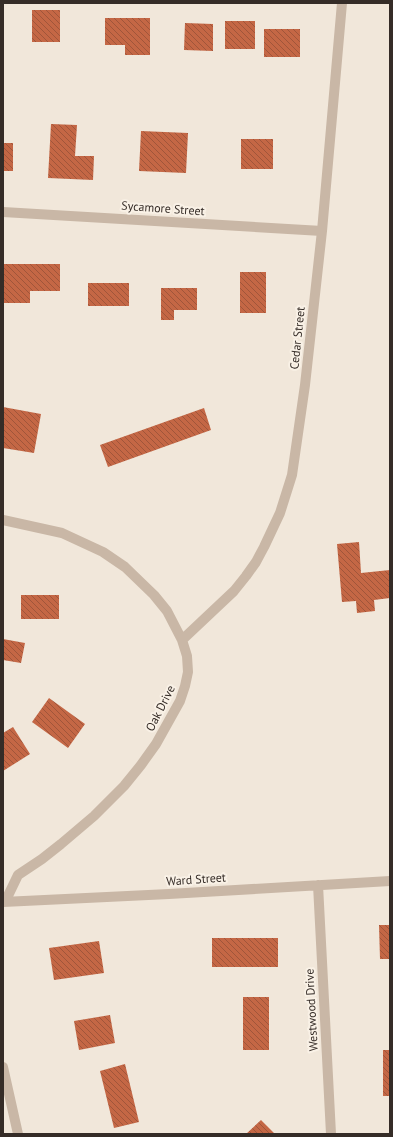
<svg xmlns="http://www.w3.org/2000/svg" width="393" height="1137" font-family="'PT Sans',sans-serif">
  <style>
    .building { fill: url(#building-back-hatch) }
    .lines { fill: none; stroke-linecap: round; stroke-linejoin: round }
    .minor { stroke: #c9b7a6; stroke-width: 10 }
    .labels { text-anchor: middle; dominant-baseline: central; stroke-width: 4; stroke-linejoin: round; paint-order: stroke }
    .street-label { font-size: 12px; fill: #352c27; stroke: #f9f1e6 }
  </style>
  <defs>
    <pattern id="building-back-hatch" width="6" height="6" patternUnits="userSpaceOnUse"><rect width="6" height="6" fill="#c46745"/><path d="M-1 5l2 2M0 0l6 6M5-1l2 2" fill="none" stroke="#a0553a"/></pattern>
  </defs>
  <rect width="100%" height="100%" fill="#f1e7da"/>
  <path class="building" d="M32,10H60V42H32Z
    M105,18H150V55H125V45H105Z
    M225,21H255V49H225Z
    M185,23L213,24V51L184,50Z
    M264,29H300V57H264Z
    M51,124L77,125L75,156H94L93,180L48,178Z
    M141,131L188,133L186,173L139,171Z
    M241,139H273V169H241Z
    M3,143H13V171H3Z
    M3,264H60V291H30V303H3Z
    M240,272H266V313H240Z
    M88,283H129V306H88Z
    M161,288H197V310H174V320H161Z
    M3,407L41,414L34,453L3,448Z
    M204,408L211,430L108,467L100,445Z
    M359,542L361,573L390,570V598L374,600L375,611L357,613L356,601L342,602L337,544Z
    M21,595H59V619H21Z
    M3,639L25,643L21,663L3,660Z
    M49,698L85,724L68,748L32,722Z
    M13,727L30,754L3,771V733Z
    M379,925H390V959H380Z
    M212,938H278V967H212Z
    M99,941L104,973L54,980L49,948Z
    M243,997H269V1050H243Z
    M110,1015L115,1043L79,1050L74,1021Z
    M383,1050H390V1096H383Z
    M125,1064L139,1122L114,1128L100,1071Z
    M261,1120L275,1134H246Z"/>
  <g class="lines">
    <path class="minor" d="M3,212L322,231
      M3,520L62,533L103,552L125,567L154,595L167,611L182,640L187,656L188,672L185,686L180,701L156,744L141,765L124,786L94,816L61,844L42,859L18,875L5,902
      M182,640L234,591L246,576L256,562L264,547L280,513L292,475L305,385L322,231L342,3
      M318,885L331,1134
      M3,902L169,894L390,881
      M3,1067L18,1134"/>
  </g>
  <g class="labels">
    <g class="street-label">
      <text transform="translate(163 208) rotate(4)">Sycamore Street</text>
      <text transform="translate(297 338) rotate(-84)">Cedar Street</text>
      <text transform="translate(160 708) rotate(-63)">Oak Drive</text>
      <text transform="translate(196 879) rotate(-4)">Ward Street</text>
      <text transform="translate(311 1010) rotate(-93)">Westwood Drive</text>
    </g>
  </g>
  <rect width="393" height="1137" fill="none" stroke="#352c27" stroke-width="8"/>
</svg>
